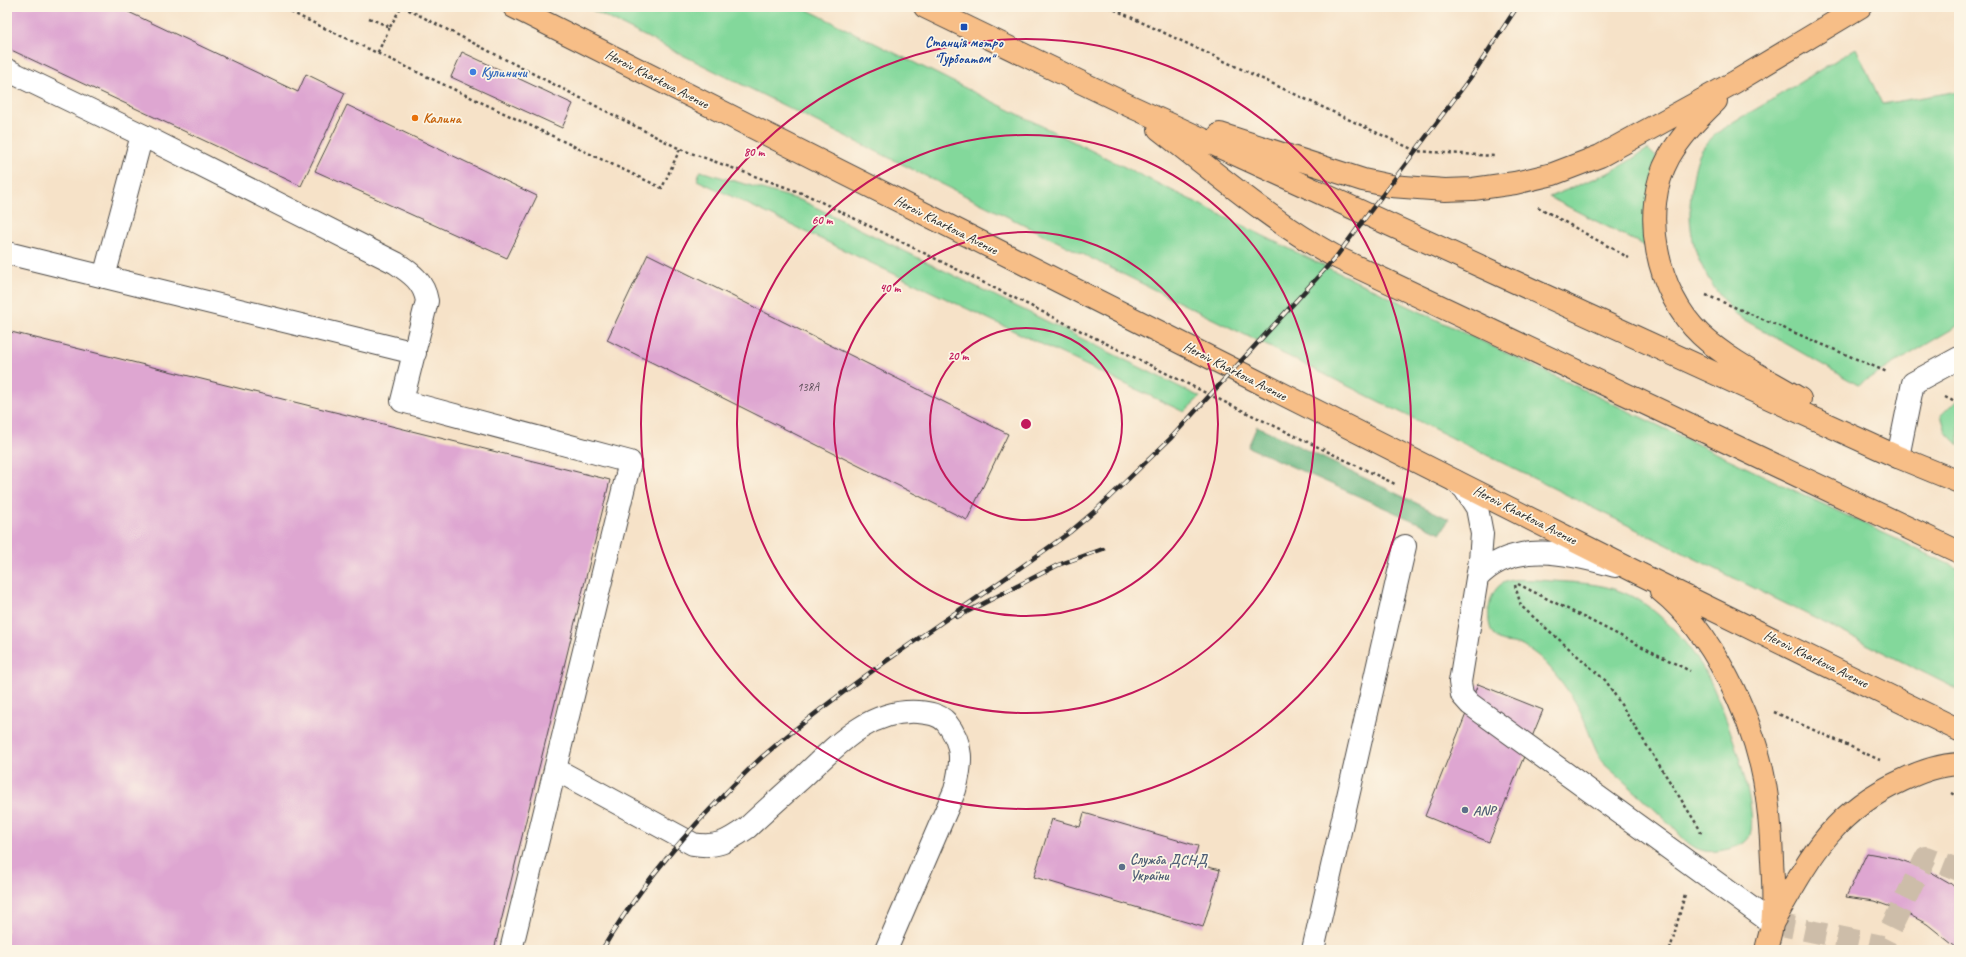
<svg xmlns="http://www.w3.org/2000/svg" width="1966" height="957" font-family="Caveat,sans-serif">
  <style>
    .green { fill: #83d89b; stroke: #578263 }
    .forest { fill: #6ab883; stroke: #4a7257 }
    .building { fill: #dea6d1 }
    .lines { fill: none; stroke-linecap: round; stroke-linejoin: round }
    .minor-tunnel { stroke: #cdbda9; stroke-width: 22; stroke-dasharray: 22 11; stroke-linecap: butt }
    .minor-casing { stroke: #494643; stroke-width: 24 }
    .major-casing { stroke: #494643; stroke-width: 24 }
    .path { stroke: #494643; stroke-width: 2.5; stroke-dasharray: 3 3; stroke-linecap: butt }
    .minor { stroke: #fff; stroke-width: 22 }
    .major { stroke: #f7be87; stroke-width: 22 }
    .rail-casing { stroke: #2b2b2b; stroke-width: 4.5 }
    .rail { stroke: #fcf5e5; stroke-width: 3; stroke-dasharray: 9; stroke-linecap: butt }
    .ring { fill: none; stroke: #c2185b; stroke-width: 2 }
    .transit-dot { fill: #1a4fb4; stroke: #fcf5e5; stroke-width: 1.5 }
    .shop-dot { fill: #3f7fe0; stroke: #fcf5e5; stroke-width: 1.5 }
    .food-dot { fill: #e8710a; stroke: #fcf5e5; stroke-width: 1.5 }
    .service-dot { fill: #5c6f8a; stroke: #fcf5e5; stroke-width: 1.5 }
    .labels { text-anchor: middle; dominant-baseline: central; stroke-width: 3.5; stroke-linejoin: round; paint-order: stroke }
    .number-label { font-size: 12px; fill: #584a54 }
    .transit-label { font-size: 14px; font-weight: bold; fill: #164399; stroke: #fcf5e5 }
    .shop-label { font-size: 14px; font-weight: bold; fill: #366cbe; stroke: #fcf5e5; text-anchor: start }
    .street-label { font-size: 14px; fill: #2b2b2b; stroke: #fcf5e5 }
    .food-label { font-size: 14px; font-weight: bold; fill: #c56008; stroke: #fcf5e5; text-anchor: start }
    .service-label { font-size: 14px; font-weight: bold; fill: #4e5e75; stroke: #fcf5e5; text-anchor: start }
    .centre { fill: #c2185b; stroke: #fcf5e5; stroke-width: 2 }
    .ring-label { font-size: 12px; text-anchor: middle; font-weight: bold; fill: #c2185b; stroke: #fcf5e5; stroke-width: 3.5; stroke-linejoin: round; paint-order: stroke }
  </style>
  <rect width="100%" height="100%" fill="#fcf5e5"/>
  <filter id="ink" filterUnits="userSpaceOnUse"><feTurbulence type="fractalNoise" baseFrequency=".025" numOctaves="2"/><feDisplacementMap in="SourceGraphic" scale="8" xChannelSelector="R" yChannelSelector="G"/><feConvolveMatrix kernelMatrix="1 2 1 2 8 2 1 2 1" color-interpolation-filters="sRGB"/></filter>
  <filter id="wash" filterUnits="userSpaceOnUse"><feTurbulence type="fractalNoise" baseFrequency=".012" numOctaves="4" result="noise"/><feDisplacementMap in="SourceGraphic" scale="16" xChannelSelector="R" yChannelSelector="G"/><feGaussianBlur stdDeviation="0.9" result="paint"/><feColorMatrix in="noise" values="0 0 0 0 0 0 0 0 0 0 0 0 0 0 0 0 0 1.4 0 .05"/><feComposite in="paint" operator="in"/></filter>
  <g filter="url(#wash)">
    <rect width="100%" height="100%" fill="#f6e2c8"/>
    <path class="green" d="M586,7H802L1320,264L1959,569V690Z
      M1856,48L1882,104L1959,91V325L1858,385L1736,315C1700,275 1684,240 1692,185C1694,173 1696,157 1704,147C1717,128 1743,117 1763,105C1794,86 1825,67 1856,48Z
      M1648,149L1657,158L1647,247L1549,197L1611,172Z
      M700,171L803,201L1200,397L1184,412L697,180Z
      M1959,397V445L1946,432L1941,415Z
      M1539,580C1570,583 1602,581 1631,596C1660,610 1690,645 1706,673C1722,702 1760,805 1750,835C1747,844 1736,847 1728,849C1719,851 1710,853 1701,850C1687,846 1679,833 1669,823C1648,803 1626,783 1604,764C1593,747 1588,727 1579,709C1572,695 1561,681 1551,669C1542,658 1530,648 1517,644C1511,642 1504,643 1499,640C1483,630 1487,595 1500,585C1511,577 1527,580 1539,580Z"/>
    <path class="forest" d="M1257,426L1449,519L1441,533L1248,447Z"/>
    <g id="blocks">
      <path class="building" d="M7,7H118L298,92L306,74L345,93L301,186L7,48Z
        M462,52L573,104L562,128L451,77Z
        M347,105L537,196L507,258L315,171Z
        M648,254L1008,434L967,520L607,340Z
        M7,331L610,480L494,950H7Z
        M1478,684L1543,710L1489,842L1425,816Z
        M1084,813L1198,846L1193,863L1220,870L1203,927L1034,877L1052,819L1080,827Z
        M1867,853L1895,858L1924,868L1950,883L1959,891V950H1956L1957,948L1927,924L1902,911L1874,901L1846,897Z"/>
    </g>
  </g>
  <g filter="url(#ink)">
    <use href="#blocks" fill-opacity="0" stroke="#494643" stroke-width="1"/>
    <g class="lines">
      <path class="minor-tunnel" d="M1772,923L1882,946L1926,857L1959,870"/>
      <defs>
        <path id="minor" d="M7,70L142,135L396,263C411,273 424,282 427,301L402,401L630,462L511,950
          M7,253L415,353
          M104,277L142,135
          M1898,457L1913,383L1959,358
          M1455,481L1464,488L1477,508L1482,534L1480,560L1460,682L1462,695L1470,704L1772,923
          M1477,578C1513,539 1569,553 1615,566
          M555,769L693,844C717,848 727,842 747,828C765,811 784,794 803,777C836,746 869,709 918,712C928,713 939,714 946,722C964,744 962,764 955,790L886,950
          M1313,950L1405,546"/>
        <path id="major" d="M514,7L1642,575L1959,730
          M925,7L1130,106L1898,457L1959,482
          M1716,101C1698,118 1681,136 1669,157C1639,211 1657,294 1701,335C1729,361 1767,379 1800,399
          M1159,129C1217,174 1272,222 1336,257L1959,552
          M1220,134L1363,180L1391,186L1445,190L1473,189L1515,183L1553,174L1600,156L1735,82L1860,7
          M1661,591C1712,632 1752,716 1764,779C1769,806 1771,833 1772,860C1773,880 1775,904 1772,924C1771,932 1768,941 1766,950
          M1773,922C1809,859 1832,812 1901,781C1919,772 1939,765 1959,764"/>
      </defs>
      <use href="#minor" class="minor-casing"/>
      <use href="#major" class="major-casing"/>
      <path class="path" d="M280,7L662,188L680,149
        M403,7L680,149L807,195L1210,395L1395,484
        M1109,7L1416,151L1494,156
        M369,18L390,27L377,54
        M390,27L401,7
        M1538,207L1629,258
        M1706,295L1887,372
        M1945,397L1959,404
        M1518,584L1690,671
        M1515,585L1521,606L1606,681L1701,831L1700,835
        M1774,712L1880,760
        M1952,793L1959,797
        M1670,950L1685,894"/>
      <use href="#minor" class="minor"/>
      <use href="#major" class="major"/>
      <defs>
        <path id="rail" d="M957,617L1058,565L1103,549
          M602,950C630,902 660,864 697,823C718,801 739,778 762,757C858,674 967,608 1070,532L1095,511L1170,439L1336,257L1473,74L1517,7"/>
      </defs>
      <use href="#rail" class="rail-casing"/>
      <use href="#rail" class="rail"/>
    </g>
  </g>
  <g class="ring">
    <circle cx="1026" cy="424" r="96"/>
    <circle cx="1026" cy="424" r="192"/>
    <circle cx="1026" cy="424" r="289"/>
    <circle cx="1026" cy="424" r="385"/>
  </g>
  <rect class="transit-dot" x="960" y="23" width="8" height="8" rx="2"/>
  <circle class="shop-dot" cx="473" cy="72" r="4"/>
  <circle class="food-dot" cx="415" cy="118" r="4"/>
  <g class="service-dot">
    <circle cx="1465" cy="810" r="4"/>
    <circle cx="1122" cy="867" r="4"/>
  </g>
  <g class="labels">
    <g class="number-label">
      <text x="808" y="387">138А</text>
    </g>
    <g class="transit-label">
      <text x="964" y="42">Станція метро<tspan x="964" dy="16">"Турбоатом"</tspan></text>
    </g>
    <g class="shop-label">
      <text x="481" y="72">Кулиничи</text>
    </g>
    <g class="street-label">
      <text transform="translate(657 79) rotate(27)">Heroiv Kharkova Avenue</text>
      <text transform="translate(946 225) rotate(27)">Heroiv Kharkova Avenue</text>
      <text transform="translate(1235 371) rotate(27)">Heroiv Kharkova Avenue</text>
      <text transform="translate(1525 515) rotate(27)">Heroiv Kharkova Avenue</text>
      <text transform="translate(1816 659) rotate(26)">Heroiv Kharkova Avenue</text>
    </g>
    <g class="food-label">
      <text x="423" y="118">Калина</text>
    </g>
    <g class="service-label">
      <text x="1473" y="810">ANP</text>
      <text x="1130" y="859">Служба ДСНД<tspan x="1130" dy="16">України</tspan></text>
    </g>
  </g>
  <circle cx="1026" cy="424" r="6" class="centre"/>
  <g class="ring-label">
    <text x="754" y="156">80 m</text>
    <text x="822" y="224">60 m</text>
    <text x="890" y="292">40 m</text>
    <text x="958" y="360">20 m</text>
  </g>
  <rect width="1966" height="957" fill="none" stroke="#fcf5e5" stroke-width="24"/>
</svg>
